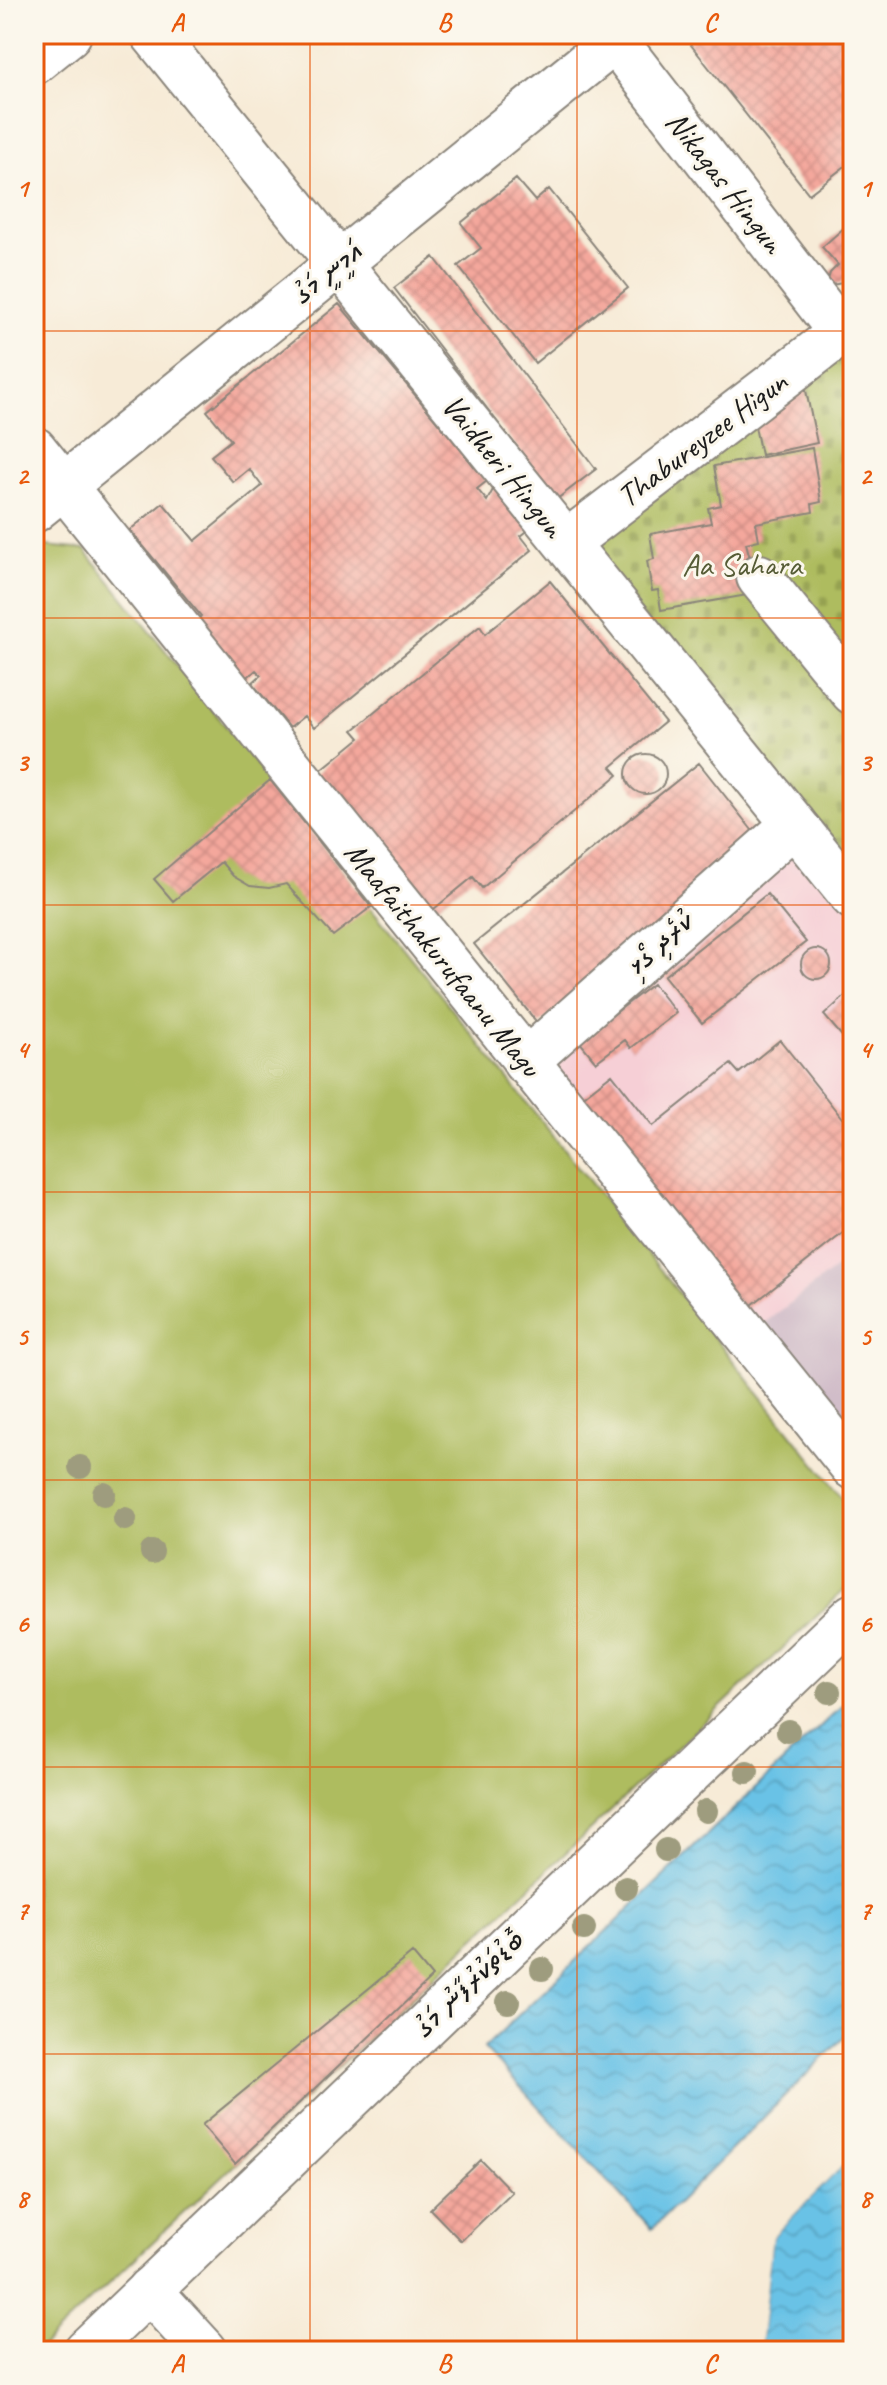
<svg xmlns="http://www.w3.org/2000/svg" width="887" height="2385" font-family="Caveat,'Noto Sans Thaana',sans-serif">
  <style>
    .built { fill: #f6cfd6 }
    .industrial { fill: #d1bdc9 }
    .cemetery { fill: url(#cemetery-stones); stroke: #656c3d; stroke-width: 2 }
    .park { fill: #aebc5e; stroke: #656c3d; stroke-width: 2 }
    .water { fill: url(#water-waves); stroke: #426f81; stroke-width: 2 }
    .pier { fill: #f7ebd7 }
    .building { fill: url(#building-cross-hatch) }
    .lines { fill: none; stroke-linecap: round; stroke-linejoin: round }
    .minor-casing { stroke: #8a847a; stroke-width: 48 }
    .major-casing { stroke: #8a847a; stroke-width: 48 }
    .minor { stroke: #fff; stroke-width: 44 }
    .major { stroke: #fff; stroke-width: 44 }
    .tree { fill: #9e9c7e }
    .grid { fill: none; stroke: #e8590c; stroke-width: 2; stroke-opacity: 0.55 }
    .labels { text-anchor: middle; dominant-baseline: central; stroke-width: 6; stroke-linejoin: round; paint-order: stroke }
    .street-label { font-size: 32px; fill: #1c1c1c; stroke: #fbf7ec }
    .park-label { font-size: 32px; fill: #565c36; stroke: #fbf7ec }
    .neatline { fill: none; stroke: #e8590c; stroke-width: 3 }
    .grid-label { font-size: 26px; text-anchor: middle; font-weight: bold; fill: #e8590c }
  </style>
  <defs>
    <pattern id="cemetery-stones" width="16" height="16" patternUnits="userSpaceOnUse" patternTransform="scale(2)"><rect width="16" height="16" fill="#aebc5e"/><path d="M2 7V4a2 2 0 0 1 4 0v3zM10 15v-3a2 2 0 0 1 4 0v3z" fill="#95a151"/></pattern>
    <pattern id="water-waves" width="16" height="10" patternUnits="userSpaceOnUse" patternTransform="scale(2)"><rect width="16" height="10" fill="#69c2e6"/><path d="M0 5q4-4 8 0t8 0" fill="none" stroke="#5aa6c5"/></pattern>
    <pattern id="building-cross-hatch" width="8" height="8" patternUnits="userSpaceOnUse" patternTransform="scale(2)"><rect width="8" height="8" fill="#f4a79c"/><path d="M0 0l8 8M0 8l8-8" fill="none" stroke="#d18f86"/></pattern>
  </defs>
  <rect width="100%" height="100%" fill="#fbf7ec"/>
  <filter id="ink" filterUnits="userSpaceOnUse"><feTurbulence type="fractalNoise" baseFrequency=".0125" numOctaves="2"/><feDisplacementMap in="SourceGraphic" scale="16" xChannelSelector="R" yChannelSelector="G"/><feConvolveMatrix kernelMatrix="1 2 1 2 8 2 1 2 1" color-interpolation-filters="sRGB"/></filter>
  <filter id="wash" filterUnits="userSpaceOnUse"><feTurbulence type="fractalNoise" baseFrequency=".006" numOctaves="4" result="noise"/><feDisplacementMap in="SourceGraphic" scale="32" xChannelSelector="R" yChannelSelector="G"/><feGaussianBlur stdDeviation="1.8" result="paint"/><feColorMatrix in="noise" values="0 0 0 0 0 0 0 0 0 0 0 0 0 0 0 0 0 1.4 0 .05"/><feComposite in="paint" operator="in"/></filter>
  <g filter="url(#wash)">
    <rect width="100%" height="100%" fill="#f7ebd7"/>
    <path class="built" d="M794,824L853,897V1255L746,1337L525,1063Z"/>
    <path class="industrial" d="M853,1255V1467L746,1337Z"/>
    <path class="cemetery" d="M838,356L853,375V877L584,544Z"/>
    <path class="park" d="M37,545L85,550L853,1511V1582L37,2351H34V548Z"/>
    <path class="water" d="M853,1695V2028L652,2229L484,2048Z
      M853,2155V2351H760L772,2237Z"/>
    <path class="pier" d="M853,2151V2155L772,2237L760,2351H756L768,2236Z"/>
    <g id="blocks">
      <path class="building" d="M694,34H853V160L809,194L687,40Z
        M516,179L535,201L549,189L628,288L535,363L458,266L481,248L461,223Z
        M853,220V284L848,278L842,283L832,285L828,280L830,273L838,265L822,247Z
        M434,257L596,469L557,499L394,288Z
        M339,304L487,481L477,489L487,501L498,480L535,525L521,536L532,550L314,728L304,716L289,728L252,683L261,675L256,670L245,679L197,620L201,616L130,530L163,503L195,541L262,486L249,469L233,482L211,456L231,440L207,411Z
        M804,381L817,443L761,455L754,422Z
        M812,448L821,502L812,504L813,512L756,523L759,540L746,543L759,593L661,610L658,590L652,591L647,561L654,559L650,534L711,523L708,508L721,505L714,466Z
        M550,581L665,722L611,767L618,775L482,888L473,877L429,913L316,774L360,738L353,730L480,626L485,634Z
        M626 774a20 20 0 1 1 40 0a20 20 0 1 1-40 0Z
        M699,763L763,844L539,1025L474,944Z
        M270,780L371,907L333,936L286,884L269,888L250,886L233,876L221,862L173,901L154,879Z
        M767,894L806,942L702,1023L664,976Z
        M801 964a15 15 0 1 1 30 0a15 15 0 1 1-30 0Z
        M653,984L676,1013L631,1048L625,1040L596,1062L579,1041Z
        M853,989V1049L824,1015Z
        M780,1040L853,1132V1225L733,1320L567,1109L612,1074L653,1126L731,1064L739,1073Z
        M412,1953L432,1977L235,2164L202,2125Z
        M481,2160L512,2192L461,2241L430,2209Z"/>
    </g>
  </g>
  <g filter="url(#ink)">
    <use href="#blocks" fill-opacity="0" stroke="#8a847a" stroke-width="2"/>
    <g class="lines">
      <defs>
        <path id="minor" d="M153,34L853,897
          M34,62L69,34
          M34,449L853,1467
          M34,510L623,34
          M566,543L829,342L834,332L832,321L610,34
          M759,577L853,692
          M525,1062L794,824
          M149,2290L205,2351"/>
        <path id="major" d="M86,2351L853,1616"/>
      </defs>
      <use href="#minor" class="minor-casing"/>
      <use href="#major" class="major-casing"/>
      <use href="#minor" class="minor"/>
      <use href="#major" class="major"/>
    </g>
    <g class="tree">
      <circle cx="80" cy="1467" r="12"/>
      <circle cx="104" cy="1494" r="12"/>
      <circle cx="125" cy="1519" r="12"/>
      <circle cx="152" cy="1552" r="12"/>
      <circle cx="829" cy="1692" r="12"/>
      <circle cx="788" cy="1731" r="12"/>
      <circle cx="747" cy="1772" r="12"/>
      <circle cx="706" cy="1811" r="12"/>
      <circle cx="666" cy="1850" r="12"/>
      <circle cx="626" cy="1888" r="12"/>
      <circle cx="584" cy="1929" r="12"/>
      <circle cx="542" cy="1969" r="12"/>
      <circle cx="508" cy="2002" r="12"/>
    </g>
  </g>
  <path class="grid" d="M310,34V2351M577,34V2351M34,331H853M34,618H853M34,905H853M34,1192H853M34,1480H853M34,1767H853M34,2054H853"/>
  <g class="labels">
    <g class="street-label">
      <text transform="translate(725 182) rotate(52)">Nikagas Hingun</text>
      <text transform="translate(328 272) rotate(-39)">އަމީނީ މަގު</text>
      <text transform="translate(702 439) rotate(-37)">Thabureyzee Higun</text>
      <text transform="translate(503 466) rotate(51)">Vaidheri Hingun</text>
      <text transform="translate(660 943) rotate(-42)">ކުރެދި ގޯޅި</text>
      <text transform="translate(443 959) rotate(51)">Maafaithakurufaanu Magu</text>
      <text transform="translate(469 1983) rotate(-44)">ބޮޑުތަކުރުފާނު މަގު</text>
    </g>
    <g class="park-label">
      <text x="742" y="564">Aa Sahara</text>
    </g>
  </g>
  <rect width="887" height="2385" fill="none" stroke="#fbf7ec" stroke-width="88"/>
  <rect x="44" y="44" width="799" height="2297" class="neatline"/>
  <g class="grid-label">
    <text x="177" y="31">A</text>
    <text x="444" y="31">B</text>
    <text x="710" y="31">C</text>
    <text x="22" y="197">1</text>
    <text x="865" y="197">1</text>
    <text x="22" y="484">2</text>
    <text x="865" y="484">2</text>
    <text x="22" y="771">3</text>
    <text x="865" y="771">3</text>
    <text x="22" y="1058">4</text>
    <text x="865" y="1058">4</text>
    <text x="22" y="1345">5</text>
    <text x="865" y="1345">5</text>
    <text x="22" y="1632">6</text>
    <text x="865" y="1632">6</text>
    <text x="22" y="1919">7</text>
    <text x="865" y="1919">7</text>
    <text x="22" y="2207">8</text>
    <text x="865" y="2207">8</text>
    <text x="177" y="2372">A</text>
    <text x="444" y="2372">B</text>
    <text x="710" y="2372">C</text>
  </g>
</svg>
